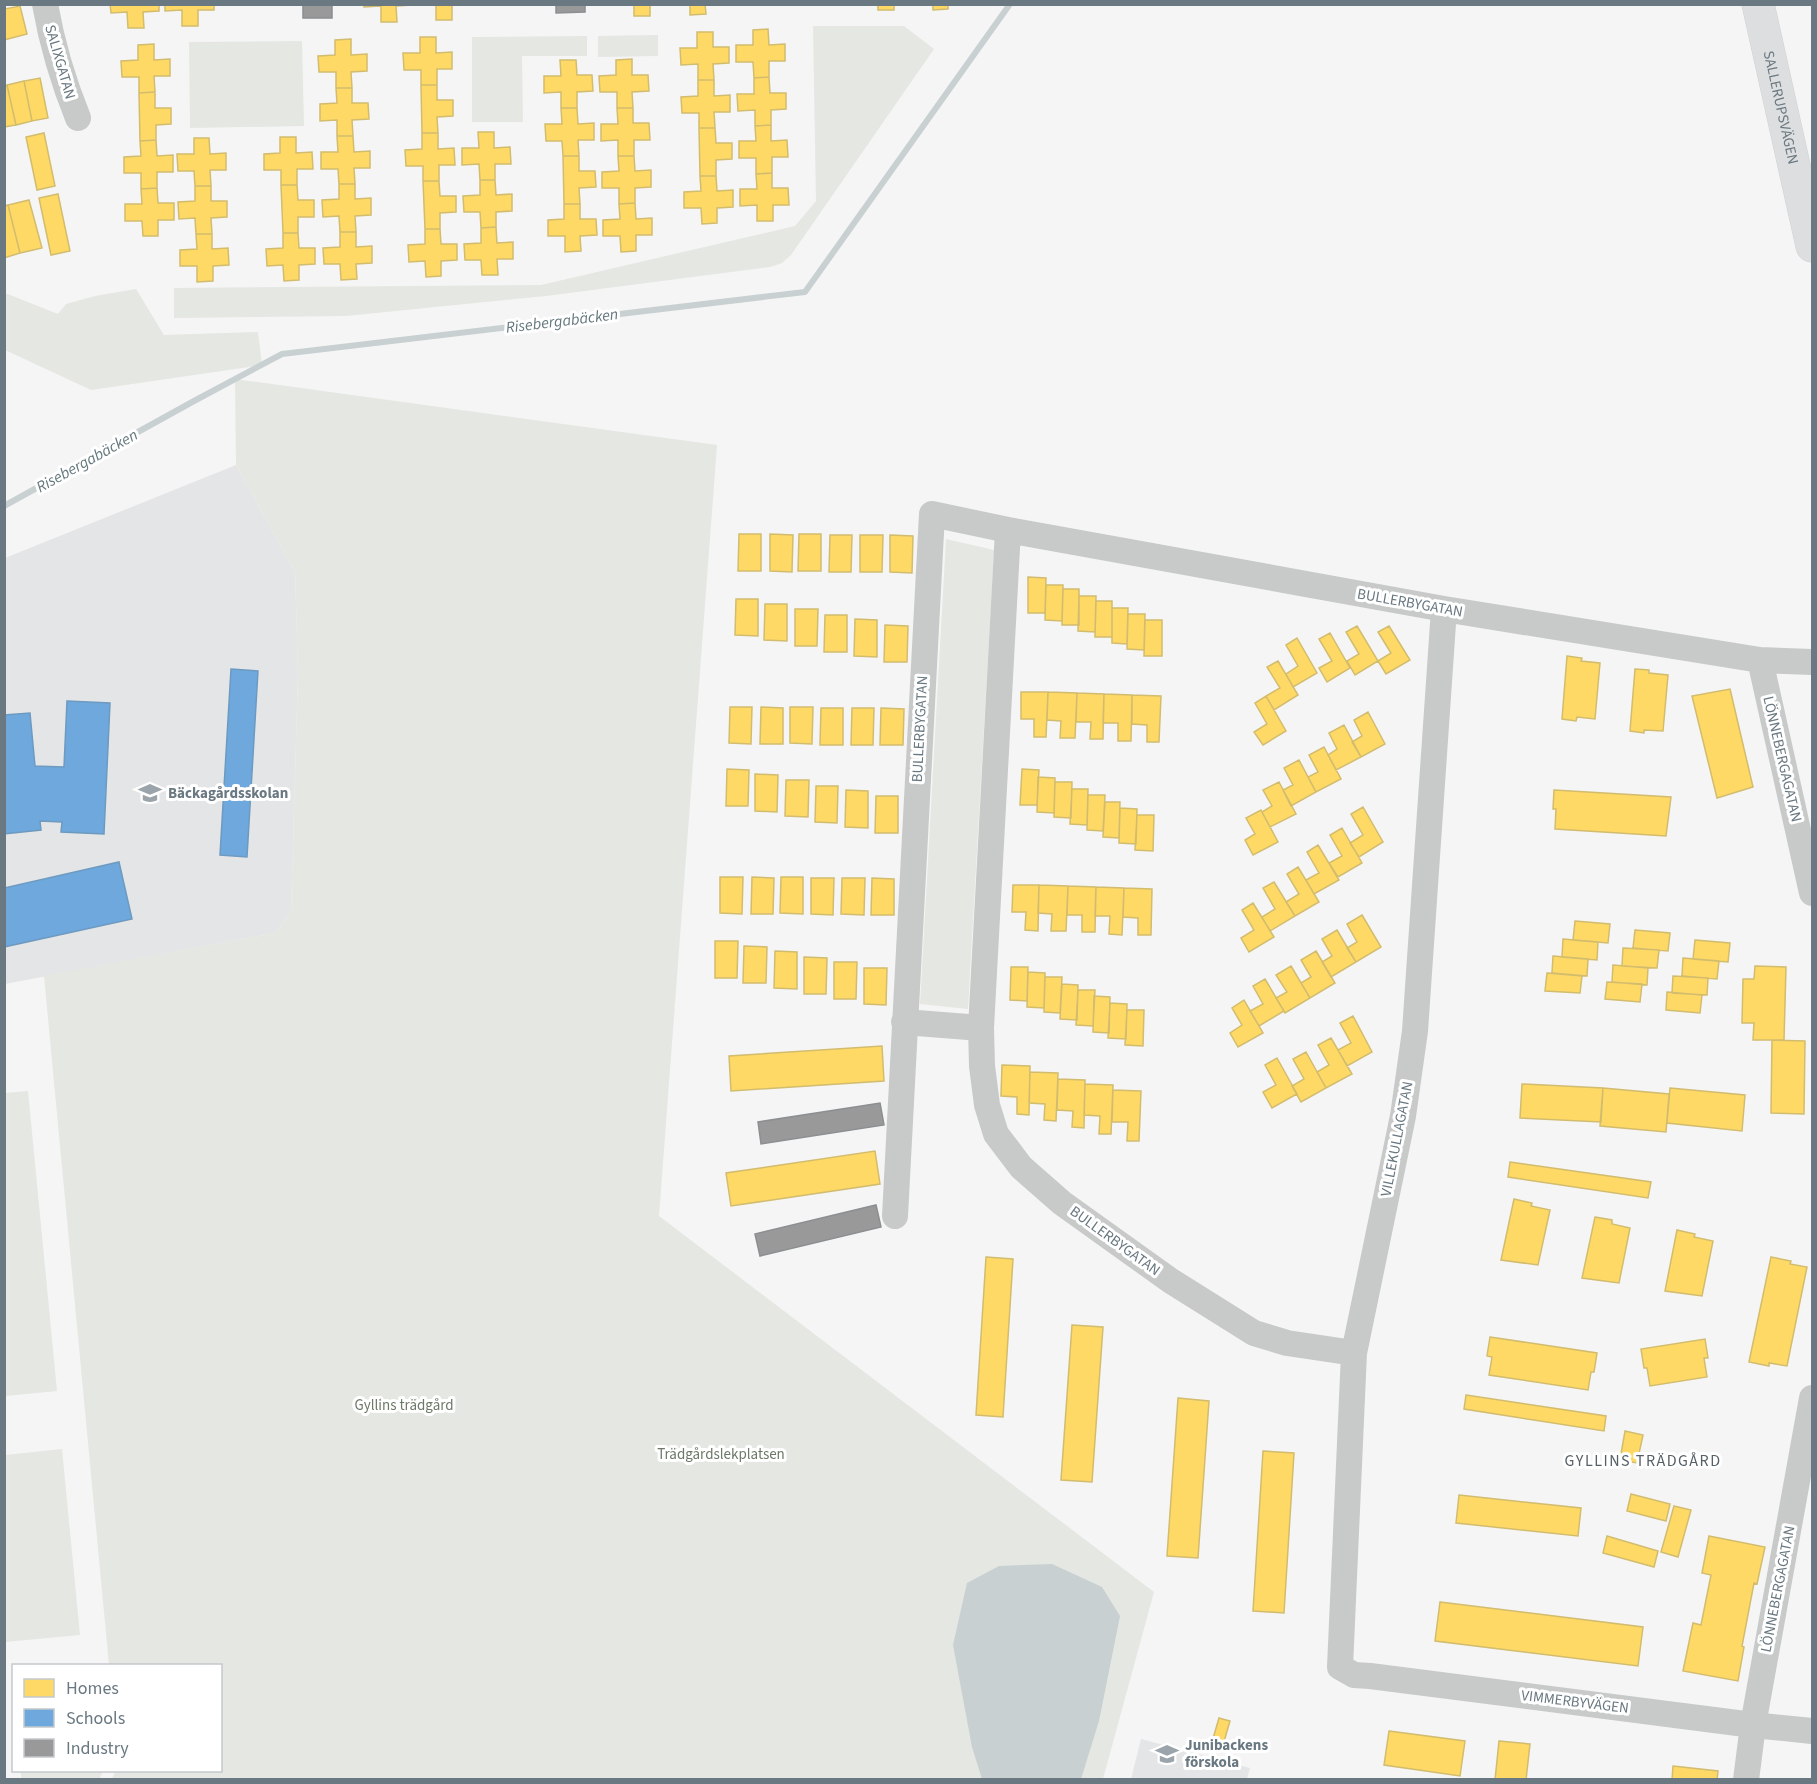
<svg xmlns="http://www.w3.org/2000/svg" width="1817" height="1784" font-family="'Source Sans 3',sans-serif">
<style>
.built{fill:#e4e5e6}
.green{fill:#e4e7e2}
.water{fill:#c8d0d2}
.homes{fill:#ffd966;stroke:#d2bc6e;stroke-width:1.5}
.schools{fill:#6fa8dc;stroke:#6d9ac1;stroke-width:1.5}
.industry{fill:#999;stroke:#8b8f92;stroke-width:1.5}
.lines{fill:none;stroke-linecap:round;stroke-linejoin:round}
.stream{stroke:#c8d0d2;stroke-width:6}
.major-casing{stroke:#d1d2d3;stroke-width:33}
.minor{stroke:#c8caca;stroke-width:26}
.major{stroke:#dddedf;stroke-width:32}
.labels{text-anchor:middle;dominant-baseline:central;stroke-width:6;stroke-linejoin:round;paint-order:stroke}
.street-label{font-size:15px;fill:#697881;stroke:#fff}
.poi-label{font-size:15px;font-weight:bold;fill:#697881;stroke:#fff;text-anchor:start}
.park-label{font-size:15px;fill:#6c7967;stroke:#fff}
.water-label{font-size:16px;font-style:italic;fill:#65787d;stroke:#fff}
.neighbourhood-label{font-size:16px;letter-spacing:1.5px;fill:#566067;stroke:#fff}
</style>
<rect width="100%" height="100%" fill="#f5f5f5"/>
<path class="built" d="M236,465L295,572L298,673L291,912L275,933L5,984V558Z
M1141,1739L1250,1768L1247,1779H1131Z"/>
<path class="green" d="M813,26H904L934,49L791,255L782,263L770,267L546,296L346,316L174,318V288L541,285L795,226L816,201Z
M658,35V56L598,57V36Z
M587,36V56H522L523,122H472V37Z
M302,41L304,126L190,128L189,42Z
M136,289L164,335L258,332L262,365L91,390L5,350V293L58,314L66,304L95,296Z
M235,379L717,445L659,1216L1154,1592L1103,1779H112L115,1771L220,1770V1666L109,1665L44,976L275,933L291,912L298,673L295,572L236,465Z
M946,539L994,550L968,1009L920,1004Z
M28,1091L57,1391L5,1396V1093Z
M62,1449L80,1635L5,1642V1455Z
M21,1771H103L99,1780L21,1779Z"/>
<path class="water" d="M1052,1564L1102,1587L1120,1616L1099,1721L1081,1779H982L972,1747L953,1645L967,1583L999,1566Z"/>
<path class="homes" d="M110,4H159V11L143,12L144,28H128L127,12L111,13Z
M165,4H214V10H198V26H182V10L165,11Z
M364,4H412V5L396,6L397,22H381V6L364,7Z
M419,4H452V20H436V5Z
M634,4H650V16H634Z
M690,4H705L706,14L690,15Z
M878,4H894V10H878Z
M933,4H948V9L933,10Z
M20,6L27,34L4,40V9Z
M768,29L769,45L785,44V61H769V77L754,78L753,62H736V45H753V30Z
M697,32H713V47H729V63L713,64L714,80H698V64L681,65L680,48H697Z
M420,37H436V53L452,52V69H437V85H421V70H404L403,53H420Z
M351,39V55L367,54V71L351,72L352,88H336V72H319L318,56L335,55V40Z
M154,44V60L170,59V76H154L155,92L139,93V77H122L121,61L138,60V45Z
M632,59V75H648L649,91L632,92L633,108H617V92H600L599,76L616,75V60Z
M560,60H576L577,75H592L593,91L577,92V108H561V92L544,93V76H561Z
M769,77L770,93H786V109L771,110V125L755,126V110L738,111L737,94H754V78Z
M40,78L48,118L32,121L24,81Z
M698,80H714V96L730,95V112H714L715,128H699V113H682L681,97L698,96Z
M24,81L32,121L16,125L7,85Z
M7,85L16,125L4,127V86Z
M421,85H437V100H453V116L437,117L438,133H422Z
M336,88H352V103H368L369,119L352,120L353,136H337V120L320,121V104L337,103Z
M155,92V108H171V124L156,125V140L140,141L139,93Z
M561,108H577L578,124L594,123V140H578L579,156H563L562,141H546L545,124H562Z
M617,108H633V123H649L650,140H634V156H618V140L601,141V124H618Z
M771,125V141L787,140L788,157H772V173L756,174V158H739V141H756L755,126Z
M699,128H715L716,143H732V159L716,160V176H700Z
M478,132H494V148L510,147L511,164H495V180H480L479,164L462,165V148H479Z
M44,133L55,186L37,190L26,137Z
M422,133H438V149L454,148L455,165H439V181H423V166H406L405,150L422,149Z
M337,136H353L354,152L370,151V168H354L355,184H339L338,169H321V152H338Z
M280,137H296V153L312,152L313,169H297V185H281V170H264V154L280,153Z
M194,138H209L210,154L226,153V170H210L211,186H195L194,171H178L177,154H194Z
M156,140L157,156L173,155V172H157V188L141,189V173H124V157L141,156L140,141Z
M563,156H579V171H595L596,187L579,188L580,204H564Z
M618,156H634L635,171L651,170V187L635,188V203L619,204V188H602V172L619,171Z
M772,173V188H788L789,205H773V221H757V205L740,206V189H757L756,174Z
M700,176H716L717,191L733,190V207L717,208V223L702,224L701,208H684V192L701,191Z
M480,180H495L496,195L512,194V211L496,212V227L481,228L480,212H464L463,196L480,195Z
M423,181H439L440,196H456V212L440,213V229H425Z
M339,184H355V199L371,198V215L355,216L356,232H340L339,216L323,217L322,200L339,199Z
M281,185H297L298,200H314V217H298V233H283Z
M195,186H211V201H227V217L211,218L212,234H196L195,218L179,219L178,202L195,201Z
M157,188L158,203H174V220H158V236H143L142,221H125V204H142L141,189Z
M58,194L70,251L51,255L39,198Z
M29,200L42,248L20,253L8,205Z
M635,203L636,219L652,218V235H636V251L621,252L620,236H603V220L620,219L619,204Z
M564,204H580V219H596L597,235L580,236L581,251L565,252V236H548V220L564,219Z
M8,205L20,253L4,258V206Z
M496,227L497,243L513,242V259H497L498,275H482L481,260H465L464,244L481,243V228Z
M425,229H440L441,244H457V260L441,261V276L426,277L425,261L409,262L408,245L425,244Z
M340,232H356V247L372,246V263L356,264L357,279L341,280L340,264H324L323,248L340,247Z
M283,233H298L299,248H315V264L299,265V280L284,281L283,265L267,266L266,249L283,248Z
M196,234H212V249L228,248L229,265L213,266V281L197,282V266H180V250L197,249Z
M739,534H761V571H738Z
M770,534L793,535L792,572L770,571Z
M799,534H821V571H798Z
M830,535H852L851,572H829Z
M860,535H883L882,572H860Z
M890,535L913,536L912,573L890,572Z
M1028,577L1046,578L1045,613H1028Z
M1046,585H1063L1062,621L1045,620Z
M1063,589H1079V625H1062Z
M1079,596H1096L1095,632L1078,631Z
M736,599H758V636L735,635Z
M1096,601H1112V637H1095Z
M765,604H787V641L764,640Z
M1112,608H1128L1127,644L1112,643Z
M795,609H818L817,646H795Z
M1128,614H1145L1144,650L1127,649Z
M825,615H847V652H824Z
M855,619L877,620V657L854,656Z
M1145,620H1162V656H1144Z
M885,625L908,626L907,662H884Z
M1357,626L1378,661L1355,675L1347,661L1359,654L1346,632Z
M1389,626L1410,660L1386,674L1378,661L1391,653L1378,632Z
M1330,633L1350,668L1327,682L1319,668L1332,661L1319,639Z
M1297,638L1317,673L1293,687L1286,674L1298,666L1286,645Z
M1567,656L1582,658L1581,661L1600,663L1595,719L1577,717L1576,721L1562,719Z
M1278,661L1298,695L1274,710L1266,696L1280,688L1267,667Z
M1635,669L1649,670V673L1668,675L1663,731L1644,730V733L1630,731Z
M1730,689L1753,787L1717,798L1692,696Z
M1021,692H1048L1046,737H1034V719H1021Z
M1048,692L1077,693L1075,738H1060L1061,721L1047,720Z
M1077,693L1104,694L1103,739H1090L1091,722H1076Z
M1104,694L1132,695L1131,741H1118V723H1103Z
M1132,695L1161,696L1159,742H1147V725L1132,724Z
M1266,696L1286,731L1263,745L1254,732L1267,724L1255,703Z
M730,707H752L751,744L729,743Z
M761,707L783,708V744H760Z
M790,707H813L812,744L790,743Z
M821,708H843V745H820Z
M852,708H874L873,745H851Z
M881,708L904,709L903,745H880Z
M1368,712L1385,744L1361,757L1352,742L1362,736L1354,720Z
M1344,725L1361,757L1336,770L1328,755L1337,749L1329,733Z
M1324,747L1341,779L1316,792L1308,777L1318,772L1309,755Z
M1299,760L1316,792L1291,806L1283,790L1293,785L1284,768Z
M727,769L749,770L748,806H726Z
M1022,769L1039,770L1037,805H1020Z
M755,774L778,775L777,812L755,811Z
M1038,777L1055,778L1054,813L1037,812Z
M786,780H809L808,817L785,816Z
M1055,782H1072L1071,818L1054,817Z
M1279,782L1296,814L1270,827L1262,812L1272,806L1263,790Z
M816,786H838L837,823L815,822Z
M1072,789H1088L1087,825L1070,824Z
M846,790L868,791V828L845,827Z
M1554,790L1671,797L1666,836L1555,829L1556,809H1553Z
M1088,795H1105L1103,831L1087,830Z
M876,796H898V833H875Z
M1105,802H1120L1119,838L1103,837Z
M1363,807L1383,842L1359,857L1350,843L1363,835L1351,814Z
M1120,808L1137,809L1136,844L1119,843Z
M1261,810L1278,842L1253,855L1245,840L1255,834L1246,818Z
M1137,815H1154L1153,851L1135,850Z
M1342,828L1362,863L1338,877L1329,863L1342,856L1330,835Z
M1318,845L1339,880L1314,894L1306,880L1319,873L1307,852Z
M1298,867L1319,902L1295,916L1286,902L1299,894L1287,874Z
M720,877H743L742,914L720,913Z
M752,877L774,878L773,914H751Z
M781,877H803V914L780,913Z
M811,878H834L833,915L811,914Z
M842,878H865L864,915L841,914Z
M872,878L894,879V915H871Z
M1274,882L1295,916L1270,931L1262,917L1275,909L1263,888Z
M1013,885H1039L1038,931L1025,930L1026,912H1012Z
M1039,885L1068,886L1066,931H1051L1052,914L1038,913Z
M1068,886L1096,887L1095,932H1082V915H1067Z
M1096,887L1124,888L1122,935L1109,934L1110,916H1095Z
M1124,888L1152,889L1151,935H1138V918L1123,917Z
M1253,903L1274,937L1249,952L1241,938L1254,930L1242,910Z
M1362,915L1381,947L1356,962L1347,948L1357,942L1347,924Z
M1575,921L1610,924L1608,943L1573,940Z
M1337,930L1356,962L1331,977L1322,962L1332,956L1322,939Z
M1635,930L1670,933L1668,951L1633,948Z
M1563,939L1598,942L1597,960L1562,957Z
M1695,940L1730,943L1728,962L1693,959Z
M715,941H738L737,978H715Z
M744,946L767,947L766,983H743Z
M1623,948L1659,950L1657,968L1622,966Z
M775,951L797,952V989L774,988Z
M1316,951L1335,983L1310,998L1301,983L1311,977L1301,960Z
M1553,956L1588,959L1587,976L1552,973Z
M804,957L827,958L826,994H804Z
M1683,958L1719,961L1717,979L1682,976Z
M834,962H857L856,999H834Z
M1613,965L1648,968L1647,985L1612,982Z
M1291,966L1310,998L1285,1013L1276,998L1287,992L1276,975Z
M1755,966L1786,967L1784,1040H1753L1754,1023H1742L1743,979H1754Z
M1011,967H1028L1027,1001L1010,1000Z
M864,968H887L886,1005L864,1004Z
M1028,972L1045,973L1044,1008L1027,1007Z
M1547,973L1582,976L1580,993L1545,991Z
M1673,976L1708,978L1707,995L1672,993Z
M1045,977H1062L1060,1013L1044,1012Z
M1265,979L1284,1011L1259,1026L1250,1011L1263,1004L1253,986Z
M1607,982L1642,984L1640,1002L1605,999Z
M1062,984L1078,985L1077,1020L1060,1019Z
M1078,990H1095L1093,1026L1076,1025Z
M1667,992L1702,995L1700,1013L1666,1010Z
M1094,996L1110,997L1109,1033L1093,1032Z
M1244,1000L1263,1033L1238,1047L1230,1033L1242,1025L1232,1008Z
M1110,1003L1127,1004L1126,1039L1108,1038Z
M1127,1010H1144L1143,1046L1125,1045Z
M1353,1016L1372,1052L1347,1066L1338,1050L1351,1043L1340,1023Z
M1331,1038L1352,1074L1326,1088L1317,1072L1329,1065L1318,1045Z
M1772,1040L1805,1041L1804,1114L1771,1113Z
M882,1046L884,1081L731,1091L729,1056Z
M1306,1052L1326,1088L1301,1102L1292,1086L1304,1079L1293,1059Z
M1277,1058L1297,1094L1272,1108L1263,1092L1276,1085L1265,1065Z
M1002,1065L1030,1066L1029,1115L1017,1114V1097L1001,1096Z
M1030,1072L1058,1073L1056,1121L1044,1120L1045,1104L1029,1103Z
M1058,1079L1085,1080L1084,1128L1072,1127L1073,1111L1057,1110Z
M1085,1084L1113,1085L1111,1134H1099L1100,1116L1084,1115Z
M1522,1084L1603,1088L1601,1122L1520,1118Z
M1603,1088L1669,1094L1666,1132L1600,1126Z
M1670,1088L1745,1095L1742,1131L1667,1123Z
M1113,1090L1141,1091L1139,1141H1127L1128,1122H1112Z
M875,1151L880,1184L731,1206L726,1173Z
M1510,1162L1651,1182L1648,1198L1508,1177Z
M1514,1199L1532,1203L1531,1206L1550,1210L1538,1265L1501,1260Z
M1595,1217L1612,1220V1224L1630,1228L1619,1283L1582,1278Z
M1677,1230L1695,1234L1694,1237L1713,1241L1702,1296L1665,1291Z
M986,1257L1013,1259L1003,1417L976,1415Z
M1771,1257L1791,1261L1790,1264L1807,1267L1787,1366L1769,1363V1366L1749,1362Z
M1072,1325L1103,1327L1092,1482L1061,1480Z
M1490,1337L1597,1353L1594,1372H1591L1588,1390L1489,1375L1492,1357L1487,1356Z
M1705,1339L1708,1358H1704L1707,1377L1650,1386L1647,1368H1644L1641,1349Z
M1466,1395L1606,1416L1604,1431L1464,1409Z
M1178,1398L1209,1401L1198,1558L1167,1556Z
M1625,1431L1643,1435L1637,1463L1620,1460Z
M1263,1451L1294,1453L1284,1613L1253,1611Z
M1631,1494L1670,1504L1666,1521L1627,1511Z
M1459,1495L1581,1508L1578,1536L1456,1523Z
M1674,1506L1691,1510L1678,1557L1661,1552Z
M1607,1536L1658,1551L1654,1567L1603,1553Z
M1709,1536L1765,1547L1757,1584L1754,1583L1742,1646L1744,1647L1738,1681L1683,1671L1693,1623L1701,1625L1711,1575L1702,1573Z
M1440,1602L1643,1627L1638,1666L1435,1641Z
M1219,1718L1230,1721L1223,1745L1212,1742Z
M1389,1731L1465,1741L1460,1776L1384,1765Z
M1499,1741L1530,1744L1526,1780H1495Z
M1673,1766L1718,1771L1717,1780H1672Z"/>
<path class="schools" d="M231,669L258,671L247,857L220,855Z
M67,701L110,703L104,834L61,832L62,822L40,821L41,830L4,834V715L30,713L35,766L64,767Z
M119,862L132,919L4,947V888Z"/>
<path class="industry" d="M303,4H332V18H303Z
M556,4H585V12L556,13Z
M880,1103L884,1125L761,1144L758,1122Z
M876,1205L881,1227L760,1256L755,1234Z"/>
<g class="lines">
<path class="stream" d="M4,506L194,401L282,354L805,292L1010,4"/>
<g class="major-casing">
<g id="major">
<path id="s1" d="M1758,4L1812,246"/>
</g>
</g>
<path class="minor" d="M45,4C52,44 63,81 78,118
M1444,609L1415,1031L1403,1116L1354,1353L1340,1667L1354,1675L1370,1676L1753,1725L1812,1731
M1760,660L1812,893
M904,1022L981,1028
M895,1216L932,514L1008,530
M1354,1353L1287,1343L1254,1333L1171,1281L1062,1203L1021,1167L996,1134L987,1105L982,1066L981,1028L1008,530L1444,609L1760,660L1812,662
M1746,1780L1753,1725L1812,1398"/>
<use href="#major" class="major"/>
</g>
<defs>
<g id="school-bare" transform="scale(1.8)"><path d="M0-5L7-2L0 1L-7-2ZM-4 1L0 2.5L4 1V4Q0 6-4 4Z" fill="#9aa4aa" stroke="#fff" stroke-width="2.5" paint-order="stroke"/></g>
</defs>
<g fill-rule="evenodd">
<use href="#school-bare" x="150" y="793"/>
<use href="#school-bare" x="1167" y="1754"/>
</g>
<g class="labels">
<g class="street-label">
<text transform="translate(60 62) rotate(74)">SALIXGATAN</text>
<text stroke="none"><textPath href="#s1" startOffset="106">SALLERUPSVÄGEN</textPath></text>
<text transform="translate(1410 603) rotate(10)">BULLERBYGATAN</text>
<text transform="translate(920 729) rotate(-87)">BULLERBYGATAN</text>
<text transform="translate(1782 759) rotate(77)">LÖNNEBERGAGATAN</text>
<text transform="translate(1397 1139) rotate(-79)">VILLEKULLAGATAN</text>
<text transform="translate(1115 1241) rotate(36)">BULLERBYGATAN</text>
<text transform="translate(1778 1589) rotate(-79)">LÖNNEBERGAGATAN</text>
<text transform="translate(1575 1702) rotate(7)">VIMMERBYVÄGEN</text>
</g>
<g class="poi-label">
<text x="168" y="793">Bäckagårdsskolan</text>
<text x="1185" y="1745">Junibackens<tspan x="1185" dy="17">förskola</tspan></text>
</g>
<g class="park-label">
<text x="404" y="1405">Gyllins trädgård</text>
<text x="721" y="1454">Trädgårdslekplatsen</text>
</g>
<g class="water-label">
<text transform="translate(562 321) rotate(-7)">Risebergabäcken</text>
<text transform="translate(87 461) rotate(-29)">Risebergabäcken</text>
</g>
<g class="neighbourhood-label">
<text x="1643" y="1461">GYLLINS TRÄDGÅRD</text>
</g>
</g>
<rect width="1817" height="1784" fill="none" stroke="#697881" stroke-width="12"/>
<rect x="12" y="1664" width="210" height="108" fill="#ffffff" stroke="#c3c9cd" stroke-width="1.5"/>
<rect x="24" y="1679" width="30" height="18" fill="#ffd966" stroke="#c3c9cd" stroke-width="1.5"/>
<text x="66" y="1694" font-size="18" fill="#697881">Homes</text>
<rect x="24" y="1709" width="30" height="18" fill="#6fa8dc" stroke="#c3c9cd" stroke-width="1.5"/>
<text x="66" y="1724" font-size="18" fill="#697881">Schools</text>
<rect x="24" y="1739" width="30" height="18" fill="#999999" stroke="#c3c9cd" stroke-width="1.5"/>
<text x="66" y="1754" font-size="18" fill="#697881">Industry</text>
</svg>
